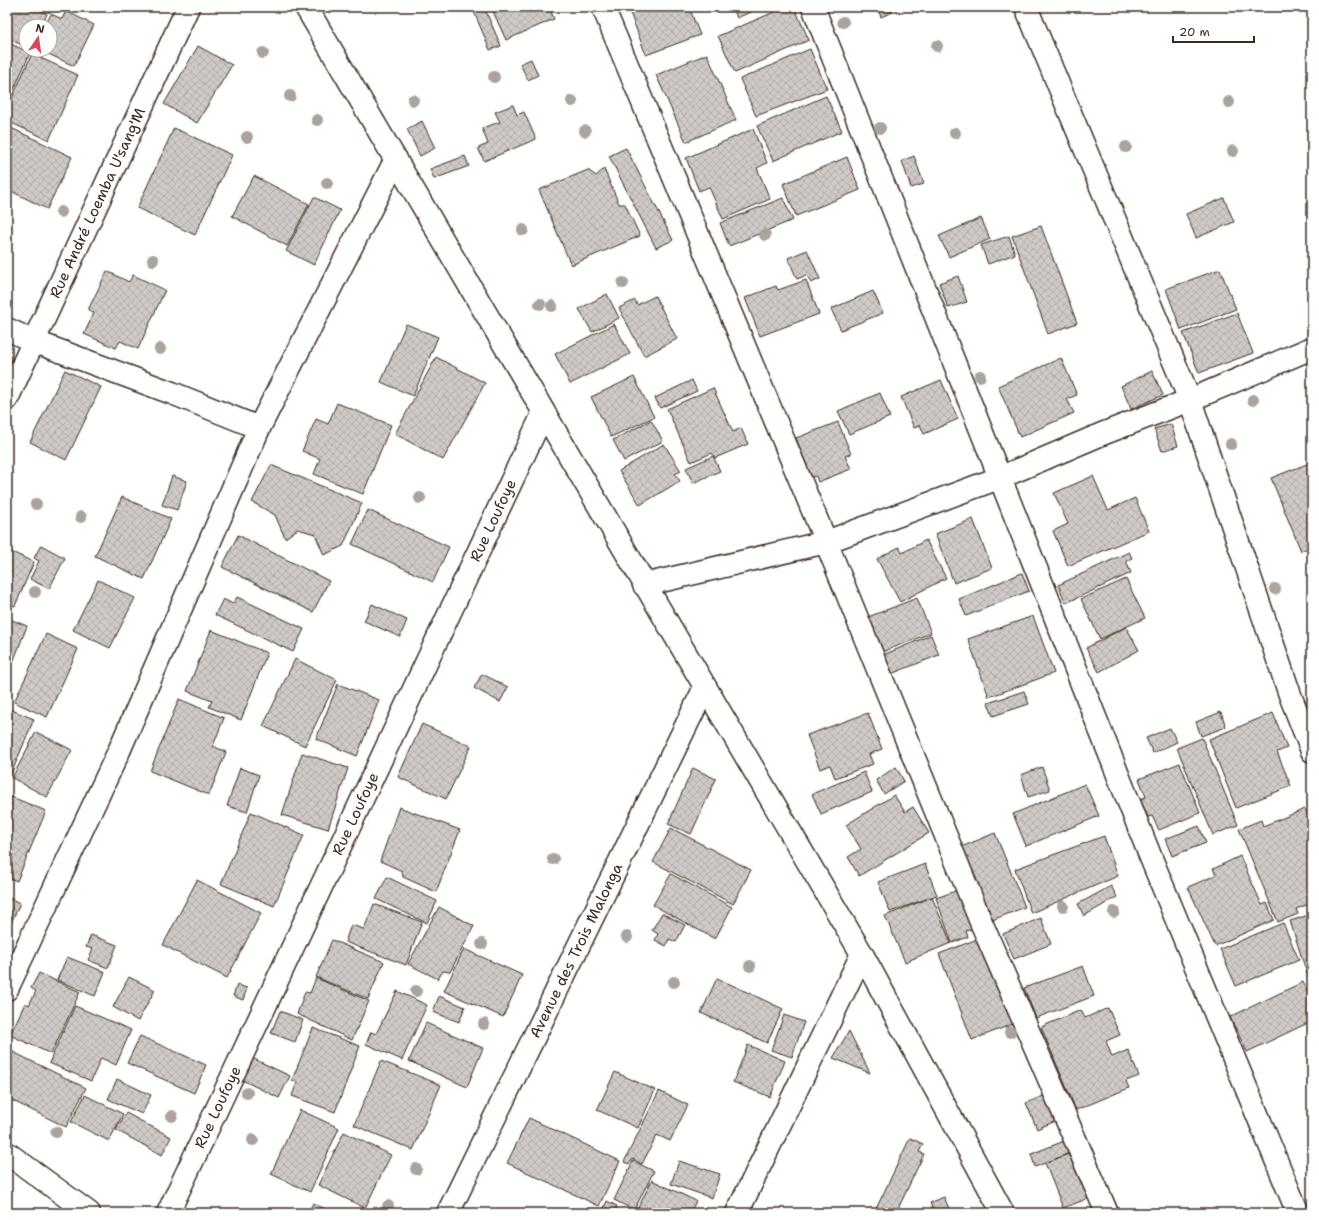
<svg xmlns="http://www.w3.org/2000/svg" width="1319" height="1220" font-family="'Shantell Sans',sans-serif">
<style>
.building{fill:url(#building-cross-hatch);stroke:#3b2a1e}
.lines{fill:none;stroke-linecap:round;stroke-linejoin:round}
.minor-casing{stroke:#3b2a1e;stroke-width:25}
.minor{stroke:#fff;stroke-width:22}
.tree{fill:#aaa39e}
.labels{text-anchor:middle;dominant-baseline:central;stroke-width:3;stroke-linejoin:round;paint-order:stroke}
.street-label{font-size:15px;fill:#3b2a1e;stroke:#fff}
</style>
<defs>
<pattern id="building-cross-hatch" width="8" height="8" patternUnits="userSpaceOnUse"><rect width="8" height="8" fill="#cfcac7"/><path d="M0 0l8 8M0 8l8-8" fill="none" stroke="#b3aeaa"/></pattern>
</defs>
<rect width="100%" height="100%" fill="#fff"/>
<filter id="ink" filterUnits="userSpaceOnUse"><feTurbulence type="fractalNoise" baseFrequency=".025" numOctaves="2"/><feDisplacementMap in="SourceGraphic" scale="8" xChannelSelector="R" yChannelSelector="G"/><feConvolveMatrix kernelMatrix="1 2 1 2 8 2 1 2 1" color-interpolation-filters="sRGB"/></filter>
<g filter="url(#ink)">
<path class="building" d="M7,7H33L47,14L41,26H26V47L7,38Z
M472,7H484L501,46L490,50Z
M491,7H549L554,19L506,40Z
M636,7H689L700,35L646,55L629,10Z
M733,7H762L737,18Z
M786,7H794L809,40L735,73L718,36Z
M877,7H904L881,17Z
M66,11L94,25L74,66L40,50H50V26H45L51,14L62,19Z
M7,42L30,53L7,105Z
M198,46L232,65L197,123L164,104Z
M810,49L827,89L756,116L740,79Z
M32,54L78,75L49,140L7,121V109Z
M707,54L736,120L686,142L656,75Z
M531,59L538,75L528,80L520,64Z
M826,96L842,131L773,161L757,126Z
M513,105L517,115L524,112L536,139L484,161L478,148L488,144L482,128L500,122L495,112Z
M422,121L435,148L420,156L407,129Z
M7,126L72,157L47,209L7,189Z
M174,128L232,155L195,235L137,208Z
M753,129L767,163L757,168L770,199L723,219L709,187L699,191L686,158Z
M626,148L673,240L656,248L609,156Z
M465,156L469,166L434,179L430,169Z
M914,156L924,184L911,188L902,161Z
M847,157L860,190L796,216L783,184Z
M604,169L619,204H625L640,236L571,265L539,190L588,170L596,176Z
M254,176L309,204L287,246L232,216Z
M314,197L340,210L314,265L286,251Z
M783,198L793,220L729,246L720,223Z
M1224,198L1234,222L1196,238L1186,214Z
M981,218L990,239L949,257L939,236Z
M1041,226L1077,323L1048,334L1012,236Z
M1009,236L1015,254L988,264L981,245Z
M807,250L820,279L811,283L807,275L797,279L788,258Z
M1220,269L1236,309L1181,330L1166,289Z
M107,271L129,282L133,275L165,290L138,349L120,341L116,348L84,334L94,313L88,310Z
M958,276L967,302L948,308L939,283Z
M806,280L819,314L760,336L745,298L776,286L778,290Z
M873,291L883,313L841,330L831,309Z
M607,294L619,318L592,332L579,309Z
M655,296L677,339L644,356L619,308L635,300L637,305Z
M1237,313L1253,353L1199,373L1183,333Z
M406,324L438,337L413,396L381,382Z
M614,324L630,354L570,384L555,354Z
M436,357L485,383L443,460L395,434Z
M1061,358L1077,395L1067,399L1074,413L1020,437L998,386Z
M65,370L101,387L66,460L30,442Z
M1152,371L1163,395L1131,409L1121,386Z
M634,377L654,417L611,437L591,397Z
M692,380L697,391L660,408L655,398Z
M941,380L958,419L924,434L920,425L914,428L901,397Z
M713,388L733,432L741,428L748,444L715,458L712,453L691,462L667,409Z
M880,393L890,417L849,434L838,411Z
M337,403L391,425L363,494L314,474L320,459L302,451L316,419L328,424Z
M651,420L663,441L624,461L613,440Z
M838,422L851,454L845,456L851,469L818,482L816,476L811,477L796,438Z
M1171,424L1178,446L1162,451L1154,429Z
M664,444L681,471L675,474L680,481L640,505L619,471Z
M713,456L720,471L693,483L686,468Z
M1312,462V546L1301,551L1271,478Z
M271,465L362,503L343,546L324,555L315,534L298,529L285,538L275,515L252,502Z
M172,476L187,481L177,510L162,505Z
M1093,476L1108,510L1135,498L1149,531L1068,566L1053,531L1068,524L1054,493Z
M122,497L171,519L144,579L95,556Z
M368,510L449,547L433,582L352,544Z
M973,519L992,568L954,583L935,534Z
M238,535L329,581L313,612L222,567Z
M926,540L946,578L900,602L877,559L899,547L902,553Z
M41,545L65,558L49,589L30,579L39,561L34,558Z
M7,550L34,562L15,606L7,603Z
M1129,552L1132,558L1126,561L1131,573L1066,603L1058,585Z
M1022,573L1029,591L966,616L959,599Z
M1126,579L1145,618L1100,639L1081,599Z
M98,580L135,598L110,648L73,630Z
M237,597L304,629L293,652L215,615L223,599L233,604Z
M917,598L931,633L882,652L868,617Z
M372,604L407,620L400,637L364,621Z
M1033,616L1054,673L989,697L968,639Z
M7,618L27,626L7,678Z
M1126,627L1139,650L1099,672L1086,648Z
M211,630L267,653L241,720L209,707L212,701L187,691Z
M46,634L78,649L47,717L14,702Z
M931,635L939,655L891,674L883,655Z
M295,659L337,680L305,746L263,726Z
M482,674L508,687L500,702L474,688Z
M338,684L379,700L357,756L316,739Z
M1024,691L1029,704L993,716L988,703Z
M179,699L224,718L213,746L226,752L209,795L150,771Z
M7,708L34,719L7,784Z
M1221,712L1226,727L1201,736L1196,722Z
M868,713L882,749L869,754L873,764L835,778L830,765L820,769L807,735Z
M1273,713L1287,748L1277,752L1291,786L1236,808L1209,739Z
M422,724L471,746L446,799L398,777Z
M1170,728L1177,742L1153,753L1146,738Z
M36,732L72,750L47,797L12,778Z
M1202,738L1238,825L1213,835L1177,748Z
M302,753L348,768L328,829L282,815Z
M1180,763L1200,813L1159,830L1152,816L1148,817L1140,799L1146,797L1139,779Z
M896,767L904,781L884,794L876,780Z
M1042,767L1050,790L1028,797L1021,775Z
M240,768L259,775L247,812L227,806Z
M693,768L716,779L691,834L668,824Z
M864,772L872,792L821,814L812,794Z
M1085,784L1099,816L1026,846L1013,814Z
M7,795L46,811L17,881L7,877Z
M894,795L905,812L913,807L929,833L859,876L848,857L861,849L846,825Z
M399,807L460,830L436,892L403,877L402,871L380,861Z
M1305,809L1312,825V903L1296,909L1298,914L1278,922L1239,829L1261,820L1263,826Z
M251,812L304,835L274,906L221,884Z
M1199,826L1206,843L1172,856L1165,839Z
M671,828L751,870L733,904L653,862Z
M995,833L1025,907L985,923L954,850Z
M1104,836L1118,876L1031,913L1015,869Z
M1240,856L1262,905L1267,903L1274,920L1215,946L1188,887L1216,875L1213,869Z
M925,864L937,895L890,912L878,882Z
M671,874L732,907L715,939L653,905Z
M387,877L437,901L427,923L376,899Z
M197,880L261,913L227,978L163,945Z
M1111,886L1117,897L1084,916L1078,904Z
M961,889L976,928L966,931L968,937L952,943L936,898Z
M7,897L20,903L7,932Z
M932,897L951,943L905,962L885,916Z
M374,904L422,922L406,965L345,942L351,925L364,929Z
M439,907L474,926L450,972L443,971L438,979L408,964Z
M662,913L685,925L676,942L669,939L666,946L655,940L658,934L652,930Z
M1312,914V983H1310L1290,921Z
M1041,918L1051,944L1014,959L1003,934Z
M1283,923L1299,960L1236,986L1220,949Z
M91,935L117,945L108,968L88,960L93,949L86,947Z
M985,936L1018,1022L972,1040L939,954Z
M332,940L384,962L368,999L316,977Z
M464,949L522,975L503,1017L444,991Z
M67,957L105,972L95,996L57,980Z
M1083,966L1094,996L1036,1018L1024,988Z
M39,973L80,992L51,1054L10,1035L25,1003L29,1005L36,991L31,988Z
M129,977L155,990L138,1021L113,1007Z
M316,978L369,1001L352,1040L297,1014L305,992L310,993Z
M717,978L783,1009L767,1043L701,1013Z
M1303,982L1312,1000V1021L1247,1052L1230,1017Z
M237,985L247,988L243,1000L233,996Z
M397,991L427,1005L402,1060L366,1044L371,1032L376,1034Z
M439,996L465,1007L459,1022L433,1012Z
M75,1006L131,1030L116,1065L101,1058L91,1081L49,1063Z
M1108,1008L1120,1035L1106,1041L1112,1057L1128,1050L1139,1076L1126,1081L1129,1088L1076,1110L1041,1027L1081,1010L1085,1018Z
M280,1011L303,1020L295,1042L271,1033Z
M784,1015L804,1022L792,1057L771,1050Z
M426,1023L483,1048L467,1087L409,1061Z
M313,1028L360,1046L335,1112L292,1096L297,1082L292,1080Z
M849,1031L870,1073L833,1058Z
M140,1036L206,1065L194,1093L127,1063Z
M748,1045L785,1061L770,1097L733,1082Z
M7,1049L86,1088L66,1127L7,1098Z
M250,1057L290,1076L279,1098L240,1079Z
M381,1061L441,1085L413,1150L354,1125Z
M615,1072L655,1090L638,1128L597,1110Z
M117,1079L151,1095L142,1114L108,1099Z
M659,1091L688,1105L670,1141L657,1135L642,1164L633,1159L629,1164L624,1162Z
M1053,1092L1063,1118L1037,1129L1026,1103Z
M85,1095L123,1114L109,1141L71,1122Z
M300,1110L339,1128L310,1192L271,1174Z
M126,1113L171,1137L162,1155L116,1130Z
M529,1118L620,1161L599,1206L507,1163Z
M344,1132L391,1155L365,1208L318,1185Z
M910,1138L923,1144L919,1152L924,1154L896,1213H874Z
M1067,1140L1072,1152L1035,1167L1031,1154Z
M1074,1152L1092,1197L1063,1208L1045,1163Z
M633,1161L654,1171L634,1210L614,1200Z
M679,1161L720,1174L712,1198L671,1184Z
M652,1180L696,1201L690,1213H628L630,1209L636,1212Z
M944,1197L951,1213H935L930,1203Z
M607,1201L617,1206L614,1213H602Z
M313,1203L333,1213H308Z"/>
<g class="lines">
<g class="minor-casing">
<g id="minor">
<path d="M306,7L862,954L1003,1213"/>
<path d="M603,7L826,542L981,922L1107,1213"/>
<path d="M813,7L1151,858L1298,1213"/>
<path d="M1026,7L1190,400L1290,695L1312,751"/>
<path d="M7,329L33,341L172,393L259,428"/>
<path id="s1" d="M7,399L188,7"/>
<path d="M644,585L826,542L999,478L1102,434L1190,400L1312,348"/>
<path d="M7,989L119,751L259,428L396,159"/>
<path d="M7,1153L89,1213"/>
<path id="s2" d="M168,1213L543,414"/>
<path id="s3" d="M448,1213L705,687"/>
<path d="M737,1213L862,954"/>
</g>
</g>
<use href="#minor" class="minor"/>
</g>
<g class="tree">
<circle cx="843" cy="22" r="6"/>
<circle cx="937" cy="46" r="6"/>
<circle cx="263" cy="53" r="6"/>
<circle cx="494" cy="77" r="6"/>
<circle cx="290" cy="96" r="6"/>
<circle cx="413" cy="100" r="6"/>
<circle cx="572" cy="101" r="6"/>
<circle cx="1229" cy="102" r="6"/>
<circle cx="317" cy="120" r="6"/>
<circle cx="880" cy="128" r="6"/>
<circle cx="585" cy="131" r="6"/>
<circle cx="955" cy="133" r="6"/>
<circle cx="247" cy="137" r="6"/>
<circle cx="1126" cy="147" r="6"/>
<circle cx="1233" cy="151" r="6"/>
<circle cx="327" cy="183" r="6"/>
<circle cx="61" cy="212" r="6"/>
<circle cx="523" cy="230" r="6"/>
<circle cx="765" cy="235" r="6"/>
<circle cx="153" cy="260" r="6"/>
<circle cx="623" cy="283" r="6"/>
<circle cx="540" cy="304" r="6"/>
<circle cx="552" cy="306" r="6"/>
<circle cx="160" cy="349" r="6"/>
<circle cx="980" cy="376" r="6"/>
<circle cx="1253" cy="400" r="6"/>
<circle cx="1231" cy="444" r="6"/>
<circle cx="420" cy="498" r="6"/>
<circle cx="36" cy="504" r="6"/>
<circle cx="81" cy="517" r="6"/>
<circle cx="1275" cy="589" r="6"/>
<circle cx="35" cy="592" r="6"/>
<circle cx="553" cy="859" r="6"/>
<circle cx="1063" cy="906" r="6"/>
<circle cx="1114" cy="912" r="6"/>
<circle cx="627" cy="937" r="6"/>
<circle cx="482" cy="944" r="6"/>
<circle cx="750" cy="966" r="6"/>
<circle cx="674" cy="982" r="6"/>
<circle cx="416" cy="991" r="6"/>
<circle cx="484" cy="1024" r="6"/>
<circle cx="1010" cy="1032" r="6"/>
<circle cx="247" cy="1093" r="6"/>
<circle cx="172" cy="1116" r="6"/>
<circle cx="56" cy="1132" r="6"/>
<circle cx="253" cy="1140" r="6"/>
<circle cx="416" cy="1169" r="6"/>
<circle cx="388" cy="1206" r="6"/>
</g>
</g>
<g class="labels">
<g class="street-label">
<text stroke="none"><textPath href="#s1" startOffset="216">Rue André Loemba U'sang'M</textPath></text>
<text stroke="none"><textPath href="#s2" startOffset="765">Rue Loufoye</textPath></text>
<text stroke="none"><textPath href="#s2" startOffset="441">Rue Loufoye</textPath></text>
<text stroke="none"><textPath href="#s3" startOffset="292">Avenue des Trois Malonga</textPath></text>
<text stroke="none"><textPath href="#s2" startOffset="117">Rue Loufoye</textPath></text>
</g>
</g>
<rect width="1319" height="1220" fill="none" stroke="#fff" stroke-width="24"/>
<rect x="12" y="12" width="1295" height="1196" fill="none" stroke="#3b2a1e" stroke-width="1.5" filter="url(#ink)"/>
<g transform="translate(38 38) rotate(13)"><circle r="19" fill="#ffffff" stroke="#b1aaa5"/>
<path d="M0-3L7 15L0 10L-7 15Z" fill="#d1495b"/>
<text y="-6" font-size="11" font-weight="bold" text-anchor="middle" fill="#3b2a1e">N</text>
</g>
<path d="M1173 36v6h81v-6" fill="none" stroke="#3b2a1e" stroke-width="2"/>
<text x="1179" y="36" font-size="12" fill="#3b2a1e" stroke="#ffffff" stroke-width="3" paint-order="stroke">20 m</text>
</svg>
